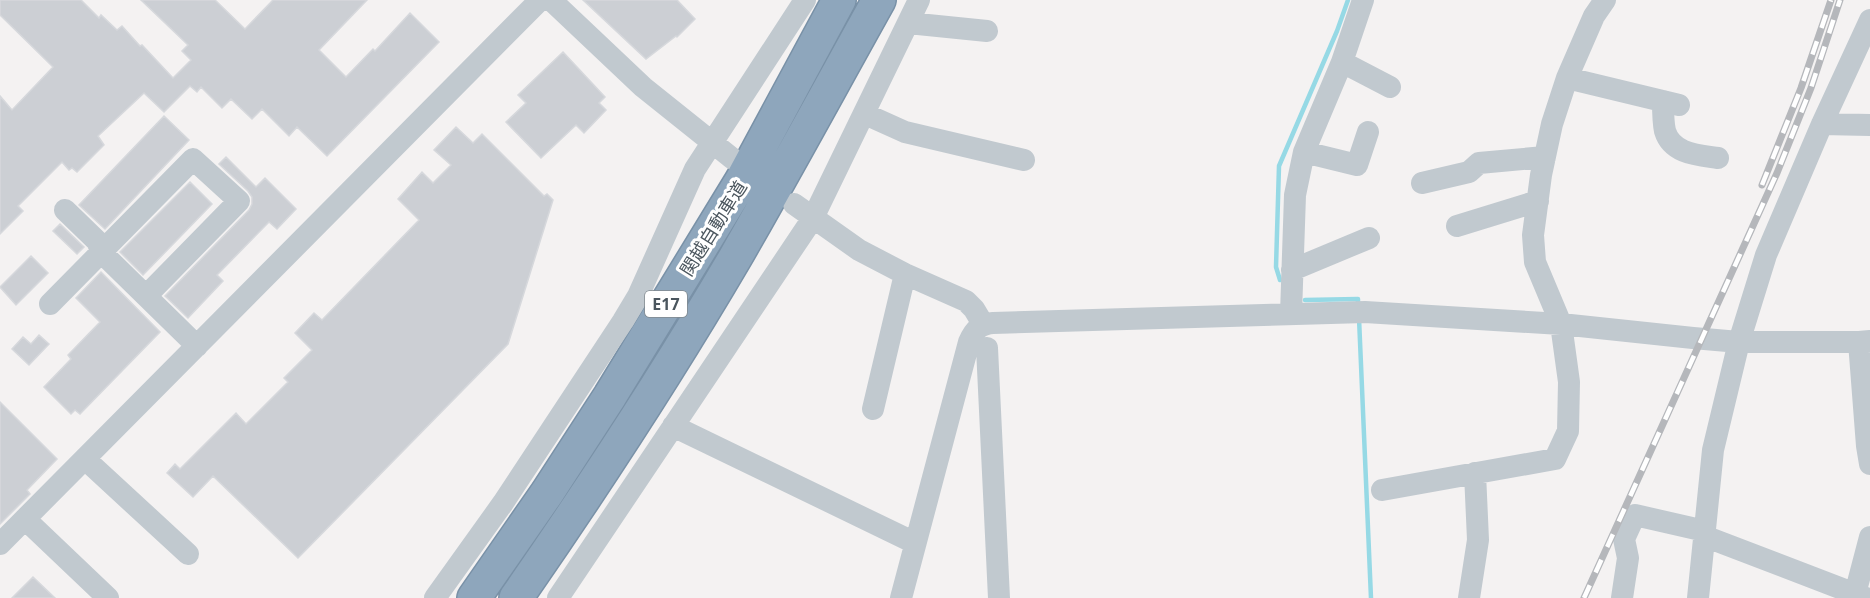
<svg xmlns="http://www.w3.org/2000/svg" width="1870" height="598" font-family="'Open Sans','Noto Sans JP',sans-serif">
<style>
.lines{fill:none;stroke-linecap:round;stroke-linejoin:round}
.stream{stroke:#96d9e5;stroke-width:4.5}
.building{fill:#cccfd4;stroke:#d6d8dc;stroke-width:1.5}
.highway-casing{stroke:#7991a7;stroke-width:36}
.minor{stroke:#c1c9cf;stroke-width:22}
.highway{stroke:#8ea6bc;stroke-width:33}
.rail-casing{stroke:#b5b7bb;stroke-width:7}
.rail{stroke:#fff;stroke-width:4.5;stroke-dasharray:14;stroke-linecap:butt}
.labels{text-anchor:middle;dominant-baseline:central;stroke-width:6;stroke-linejoin:round;paint-order:stroke}
.shield{fill:#fff;stroke:#81898e;stroke-width:1.5}
.shield-label{font-size:16px;font-weight:bold;fill:#4b565e}
.street-label{font-size:18px;fill:#4b565e;stroke:#fff}
</style>
<rect width="100%" height="100%" fill="#f4f2f2"/>
<g class="lines">
<path class="stream" d="M1280,280L1276,267L1279,166L1337,31L1348,0
M1305,300L1358,299V307
M1359,318L1371,598"/>
</g>
<path class="building" d="M0,0H81L99,18L101,15L117,30L122,26L140,46L142,45L173,78L191,60L182,51L188,45L141,0H215L245,29L273,0H367L319,50L346,77L373,49L375,51L410,13L439,42L327,156L297,127L289,136L262,109L252,119L231,99L222,108L201,87L197,92L190,86L164,112L144,93L98,136L104,145L77,172L72,168L69,170L62,162L18,206L23,211L0,234V96L12,110L53,67L0,15Z
M583,0H677L695,19L677,37L676,36L646,59Z
M563,52L605,97L599,103L606,110L584,133L576,125L541,158L506,122L526,103L518,95Z
M164,116L189,140L105,229L79,205Z
M456,127L473,143L482,134L544,196L547,194L553,200L508,344L298,558L213,476L193,497L167,473L175,464L180,469L236,413L246,424L288,382L284,378L312,350L295,333L314,313L322,320L419,220L398,199L422,172L433,183L451,165L434,150Z
M226,157L256,187L265,178L296,209L277,229L269,222L217,275L223,281L188,318L165,296L249,210L252,204V197L248,191L219,164Z
M190,182L212,204L143,275L120,252Z
M60,224L84,247L77,254L53,231Z
M31,256L48,273L16,305L0,287Z
M101,272L160,332L80,414L75,410L71,414L44,387L71,359L68,355L100,322L76,298Z
M39,335L49,344L29,365L12,349L23,337L31,344Z
M0,402L57,459L27,490L30,494L0,524Z
M33,577L55,598H12Z"/>
<g class="lines">
<g class="highway-casing">
<path id="highway" d="M474,598L547,493L610,396L742,180L839,0
M516,598C593,487 667,374 735,258C784,173 831,86 879,0"/>
</g>
<path class="minor" d="M551,0L643,87L733,159
M908,23L987,31
M1342,62L1390,87
M1567,78L1679,105
M1663,101C1663,111 1663,122 1665,131C1672,154 1698,155 1718,158
M865,114L905,132L1024,160
M1822,124L1870,125
M1304,152L1357,165L1368,132
M1422,183L1469,172L1479,163L1545,157
M794,204L859,250L905,274L966,301L974,309L983,324
M65,210L97,241L102,253L197,346
M1457,226L1538,201
M1292,270L1369,238
M50,304L193,159L239,201L146,296
M1291,314L1295,195L1304,152L1342,62L1363,0
M1859,342L1867,446L1870,464
M987,348L999,598
M873,409L905,274
M673,426L915,543
M85,459L188,554
M1382,490L1555,459L1568,431L1569,382L1561,324L1535,262L1533,235L1541,175L1552,124L1567,78L1594,16L1605,0
M25,519L108,598
M1704,536L1866,598
M0,544L540,0
M1855,594L1870,537
M435,598L503,503L623,321L638,296L695,169L805,0
M558,598L813,218L919,0
M901,598L969,342C974,330 980,324 993,323L1365,312L1561,324L1693,338L1739,342H1859L1870,341
M1469,598L1478,540L1475,473
M1622,598L1628,558L1624,539L1635,515L1705,531
M1698,598L1713,450L1739,342L1766,255L1822,124L1870,20"/>
<use href="#highway" class="highway"/>
<g class="rail-casing">
<path id="rail" d="M1762,185L1801,88L1831,0
M1584,598L1777,173L1811,88L1840,0"/>
</g>
<use href="#rail" class="rail"/>
</g>
<g class="labels">
<rect class="shield" x="645" y="291" width="42" height="26" rx="4.5"/>
<g class="shield-label">
<text x="666" y="304">E17</text>
</g>
<g class="street-label">
<text transform="translate(713 228) rotate(-58)">関越自動車道</text>
</g>
</g>
</svg>
